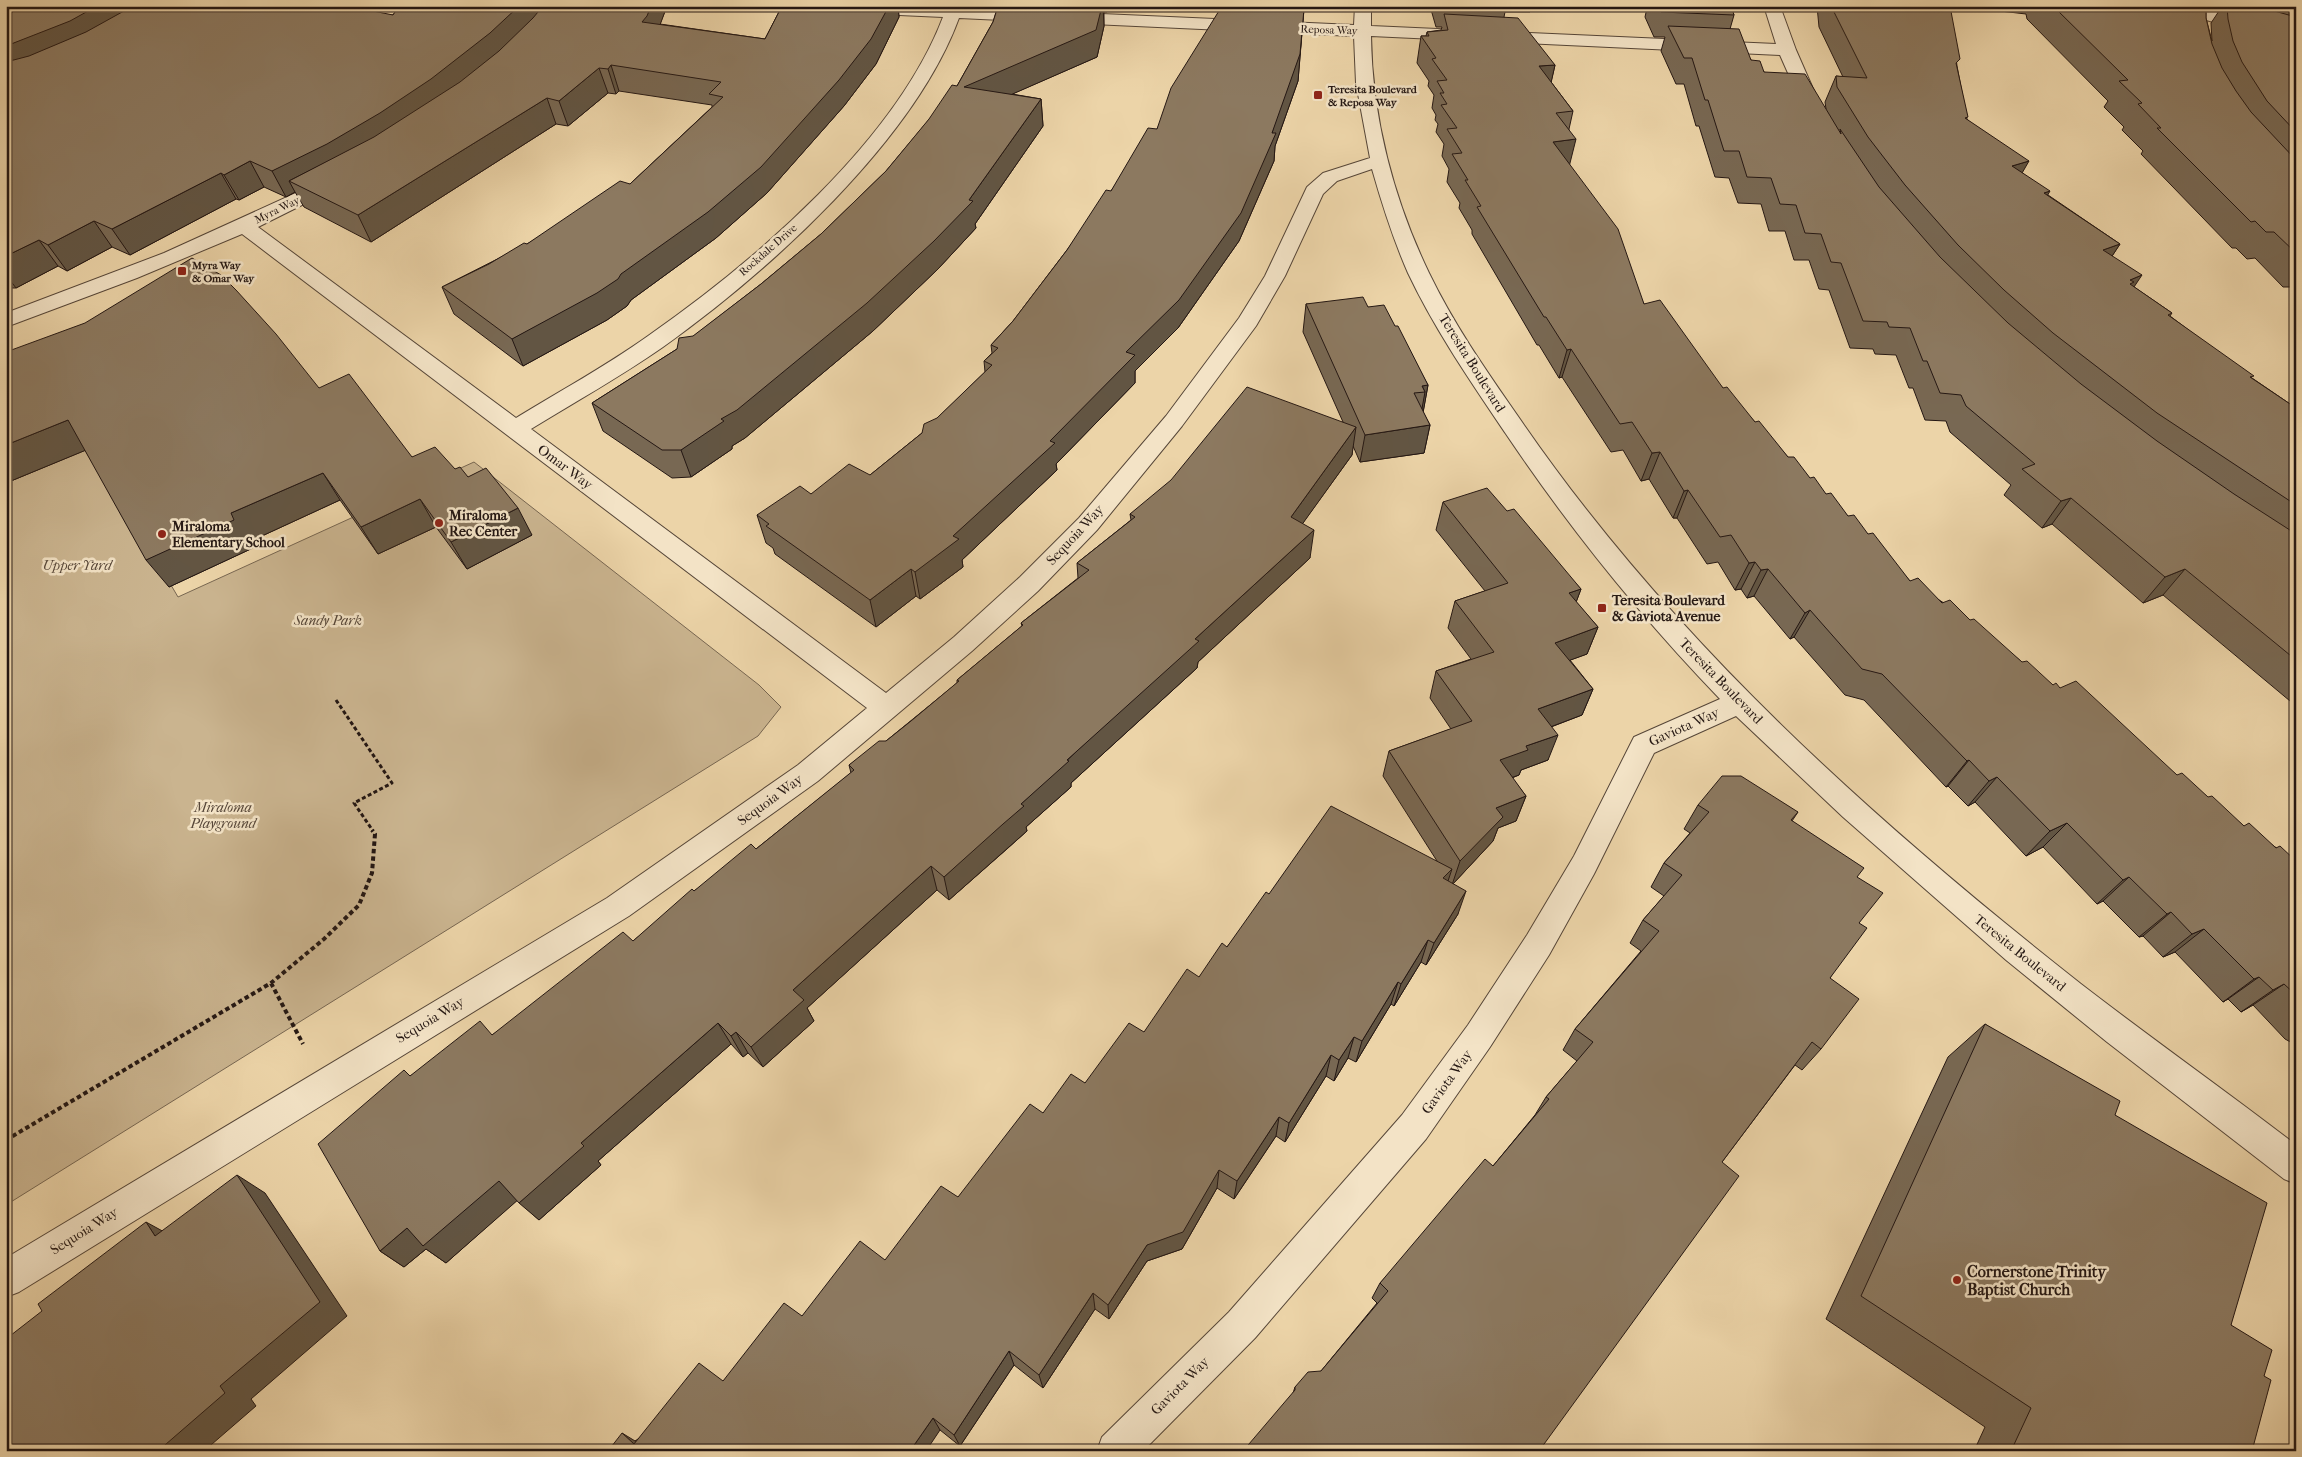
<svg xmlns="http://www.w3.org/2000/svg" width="2302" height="1457" font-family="'IM FELL French Canon',serif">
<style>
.green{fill:#cab48f;stroke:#776651}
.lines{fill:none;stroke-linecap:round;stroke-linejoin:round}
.minor-casing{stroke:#564638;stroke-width:2}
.path-far1{stroke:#241713;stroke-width:3;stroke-dasharray:4 2.5;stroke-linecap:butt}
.path{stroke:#241713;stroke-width:4;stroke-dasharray:4.5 3;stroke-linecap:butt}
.minor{fill:#f3e3c6;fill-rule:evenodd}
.wall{fill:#786853;stroke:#241713}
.shaded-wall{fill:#625543;stroke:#241713}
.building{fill:#8c7960;stroke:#241713}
.poi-dot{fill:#8f2418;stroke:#f3e3c6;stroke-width:2}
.labels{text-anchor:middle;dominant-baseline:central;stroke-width:5;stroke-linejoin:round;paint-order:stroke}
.far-street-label{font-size:11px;fill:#241713;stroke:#f3e3c6}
.far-poi-label{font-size:11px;font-weight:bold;fill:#241713;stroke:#f3e3c6;text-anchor:start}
.street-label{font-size:14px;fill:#241713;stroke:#f3e3c6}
.poi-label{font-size:14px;font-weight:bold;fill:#241713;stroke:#f3e3c6;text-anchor:start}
.park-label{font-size:14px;font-style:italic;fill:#564638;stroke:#f3e3c6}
.near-poi-label{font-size:16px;font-weight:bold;fill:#241713;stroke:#f3e3c6;text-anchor:start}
</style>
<rect width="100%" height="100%" fill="#ecd4a8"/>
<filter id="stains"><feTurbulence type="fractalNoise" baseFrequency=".004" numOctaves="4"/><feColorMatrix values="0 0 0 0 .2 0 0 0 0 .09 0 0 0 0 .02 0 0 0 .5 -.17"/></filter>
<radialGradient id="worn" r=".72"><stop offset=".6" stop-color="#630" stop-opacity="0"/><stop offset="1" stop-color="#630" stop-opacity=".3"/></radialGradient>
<path class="green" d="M91,448L178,597L474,462L759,685L781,707L758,736L6,1205V483Z"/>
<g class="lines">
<g class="minor-casing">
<path id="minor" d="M804,6H963V8L1354,25L1355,6H1371V26L1776,44L1764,6H1780L1796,50L1821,107L1818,111H1806L1803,107L1780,55L1371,36C1372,118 1394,200 1429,273C1455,327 1490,376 1524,425C1675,643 1874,821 2081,984C2152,1039 2225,1090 2296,1145V1184L2284,1179L2107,1042L2006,960L1843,817L1736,716L1654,753L1594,874L1549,955L1490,1047L1426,1139L1255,1338L1143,1451H1097L1102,1437L1229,1312L1402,1115L1468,1025L1527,935L1574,856L1634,737L1720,699C1641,617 1570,529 1506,434C1471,382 1435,330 1408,273C1393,239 1382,204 1372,169L1337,181L1323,194L1285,276L1256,326L1182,426L1097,530L1038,591L972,651L818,781L629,916L19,1292L6,1297V1258L607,898L798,765L867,708L242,234L137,278L6,327V313L164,253L331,177L338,179L341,183L338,187L258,227L516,418C560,391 606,366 648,336C754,262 896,141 943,17L812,11L806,10ZM959,18L1354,36L1356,83L1370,158L1323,173L1307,187L1265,276L1239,318L1166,416L1079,518L1020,577L954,637L886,693L531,429C575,402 620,377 663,347C768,272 914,141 959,18Z
M2168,6H2195L2296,35V45L2170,10Z"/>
</g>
<path class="path-far1" d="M336,700L392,783L354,803L373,831"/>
<path class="path" d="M271,983L303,1044
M6,1140L271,983L324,939L359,905L372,873L375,834L372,830"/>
<use href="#minor" class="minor"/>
</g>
<path class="wall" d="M6,6L393,15L399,6H667L660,24L765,39L782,6H898L899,17L876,64L844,106L767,193L716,238L631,300L627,306L607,320L523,366L454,314L442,287L527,244L630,184L712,107V105L619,91L616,94L608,93L568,126L556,124L371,242L304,207L295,192L286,197L264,187L239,200L236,199L130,255L112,247L67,271L58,266L16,288H6Z
M998,6H1109L1107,12H1104V26L1097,57L1012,94L1041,99L1043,126L975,224L976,228L938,269L873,331L745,438L732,446V449L691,477L672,478L603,431L592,403L677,349L761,284L821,234L886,171L957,86L993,22Z
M1222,6H1304L1298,81L1275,146L1274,161L1239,241L1178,328L1135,371V383L1056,464L1057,470L962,560L963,567L920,599L916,596L876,627L775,554L773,548L766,543L757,515L811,494L870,475L922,433L985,372L984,361L992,353L991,345L1013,321L1067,250L1157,129Z
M1430,6H1531L1530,12H1505L1504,17L1555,65L1551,82L1573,111L1569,129V164L1644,304L1788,457L1848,516L1868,534L1910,581L1970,620L2022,662L2053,685L2060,688L2177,775L2208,797L2244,826L2296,861V1045L2285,1039L2253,1005L2241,1012L2228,999L2223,1002L2175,952L2163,957L2143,936L2139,937L2103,901L2097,904L2043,847L2026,856L1975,802L1968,806L1948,786L1946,787L1864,700L1845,695L1794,637L1790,639L1754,596L1747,598L1741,589L1735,590L1718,562L1707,564L1677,518H1673L1649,479L1641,481L1623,450L1611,452L1562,377L1559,378L1539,345H1537L1472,234V230L1459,208L1460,203L1447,182L1449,169L1442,156L1444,144L1436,132L1438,124L1435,120L1436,115L1432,108L1434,95L1428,86L1429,81L1417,63L1421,36H1426L1427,32L1441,30L1442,27H1436Z
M1646,6H1733L1732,9L1734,15L1730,29L1751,60L1764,72L1826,109L1825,102L1836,76L1843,77L1819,27L1817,6H1950L1957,66L1967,119L2022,173L2048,195L2120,244L2112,256L2134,287L2172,313L2170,316L2252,378L2296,408V706L2163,595L2143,603L2052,524L2042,528L2004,495L2011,485L1950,432L1946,421L1925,420L1913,388H1909L1896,355L1875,354L1873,349L1850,348L1829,290L1819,289L1809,260H1794L1785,231H1769L1761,204L1738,203L1729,178L1715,177L1699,126H1696L1684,84H1676L1661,51L1665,37H1654L1645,17L1647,8Z
M1957,6H2206V18L2212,41L2211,23L2219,11L2211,9L2210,6H2296V287H2283L2255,258L2247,259L2236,248H2232L2141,154L2143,151L2122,130L2124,127L2104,107L2108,101L2027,19L2026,14Z
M1306,304L1368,307L1395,326L1428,385L1423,412L1430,425L1424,453L1360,462L1353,446L1352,455L1302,524L1310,558L1198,662L1197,668L1071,783V787L1026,827L1027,831L1007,849L949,900L937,890L807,1008L814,1021L763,1067L748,1053L743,1057L731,1044L598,1161L601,1165L539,1220L517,1200L446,1263L426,1249L404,1267L380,1251L404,1070L410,1076L492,1035L633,941L694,891L756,849L851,773L849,765L886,741L957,683V680L1022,626L1021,623L1078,578L1077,563L1131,520L1130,514L1343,422L1303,332Z
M6,352L319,388L412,457L455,469L468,477L532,535L467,569L436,527L378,554L340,500L251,541L255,547L169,587L85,450L6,483Z
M1443,502L1507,511L1581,589L1576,602L1598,627L1587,654L1570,660L1593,689L1582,715L1551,727L1548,760L1521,770L1519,775L1512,778L1526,796L1516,821L1498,828L1493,841L1453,884L1458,914L1426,965L1421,962L1394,1006L1391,1004L1356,1062L1348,1058L1334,1081L1326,1076L1285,1142L1276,1136L1234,1199L1217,1188L1182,1249L1147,1261L1109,1319L1095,1309L1043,1388L1014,1365L960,1446L940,1430L635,1441L723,1381L802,1316L885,1260L958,1197L1043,1113L1085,1083L1144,1032L1199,977L1227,947L1269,894L1437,861L1383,776L1389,751L1451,729L1430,698L1436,671L1471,659L1448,628L1455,601L1485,591L1436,530Z
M1698,805L1798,812L1792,821L1857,877L1859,923L1830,978L1821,1049L1802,1070L1795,1065L1722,1162L1293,1393L1295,1387L1321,1371L1377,1303L1372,1298L1380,1283L1493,1166L1535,1115L1546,1097L1577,1061L1563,1050L1575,1029L1641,951L1630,943L1643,920L1664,896L1651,887L1664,863L1690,833L1684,829Z
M1985,1024L2115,1115L2231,1325L2264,1376L2252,1451H1974L1985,1427L1826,1319L1948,1057Z"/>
<path class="shaded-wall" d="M97,6H157L6,78V46Z
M519,6H549L442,104L289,181L295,192L286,197L272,171Z
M651,6H667L654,41L642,22Z
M889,6H898L899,17L876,64L844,106L767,193L716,238L631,300L627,306L607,320L523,366L512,339L621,274Z
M1102,6H1103L1104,26L1097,57L967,114L964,87Z
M1304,9L1298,81L1275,146L1274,161L1239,241L1178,328L1135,371V383L1056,464L1057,470L962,560L963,567L920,599L915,572L953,536L1050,441L1126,352L1272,133Z
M611,65L619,91L616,94L608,69Z
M1555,65L1549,92L1539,66Z
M599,68L608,93L568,126L559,101Z
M547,98L556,124L371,242L358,215Z
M1041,99L1043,126L975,224L976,228L938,269L873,331L745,438L732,446V449L691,477L681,450L721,419L969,200Z
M1576,139L1569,167L1553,142Z
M250,161L264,187L239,200L224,175Z
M2029,161L2014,187L2012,166Z
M221,173L236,199L130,255L112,229Z
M2050,191L2035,217L2044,193Z
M94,221L112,247L67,271L48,245Z
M39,240L58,266L16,288L6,275V256Z
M2120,244L2103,270V250Z
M2142,275L2124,302L2130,280Z
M1571,349L1562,377L1559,378L1567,350Z
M1428,385L1423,413L1421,414L1425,392L1422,386Z
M68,420L91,448L6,483V445Z
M1430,425L1424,453L1360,462L1365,435Z
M1356,427L1352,455L1288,544L1291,517Z
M1660,452L1649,479L1641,481L1652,453Z
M323,473L340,500L251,541L255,547L169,587L146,560L231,513Z
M1688,490L1677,518H1673L1684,491Z
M2071,498L2052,524L2042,528L2061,501Z
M420,499L436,527L378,554L361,527Z
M518,508L532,535L467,569L451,542Z
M1314,530L1310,558L1198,662L1197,668L1071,783V787L1026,827L1027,831L949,900L944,877L1195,639Z
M1755,562L1741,589L1735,590L1749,563Z
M911,569L916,596L876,627L870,600Z
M1768,569L1754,596L1747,598L1761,570Z
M2185,569L2163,595L2143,603L2165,577Z
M1581,589L1571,616L1569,593Z
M1810,610L1794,637L1790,639L1805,613Z
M1598,627L1587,654L1546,669L1555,643Z
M1593,689L1582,715L1529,735L1538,709Z
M1558,735L1548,760L1521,770L1519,775L1491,785L1500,760L1526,746Z
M1969,760L1948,786L1946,787L1967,761Z
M1997,777L1975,802L1968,806L1989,781Z
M1526,796L1516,821L1498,828L1493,841L1452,885L1460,861L1496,808Z
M2067,823L2043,847L2026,856L2050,831Z
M931,866L937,890L807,1008L814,1021L763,1067L751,1047L793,990Z
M1452,869L1444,893L1443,878Z
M2129,877L2103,901L2097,904L2123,880Z
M1466,891L1458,914L1426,965L1434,943Z
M2171,912L2143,936L2139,937L2167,914Z
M2204,929L2175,952L2163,957L2192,934Z
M1428,940L1421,962L1394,1006L1401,984Z
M2259,977L2228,999L2223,1002L2254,979Z
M1398,982L1391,1004L1356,1062L1362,1041Z
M2284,984L2253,1005L2241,1012L2273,990Z
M718,1023L731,1044L598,1161L601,1165L539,1220L519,1203L581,1143Z
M736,1032L748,1053L743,1057L731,1036Z
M1354,1037L1348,1058L1334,1081L1339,1060Z
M1331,1055L1326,1076L1285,1142L1289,1123Z
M1279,1117L1276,1136L1234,1199L1237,1181Z
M1219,1170L1217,1188L1182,1249L1147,1261L1109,1319L1108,1305L1147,1245Z
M237,1175L265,1193L347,1316L251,1399L256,1406L204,1451H158Z
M499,1181L519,1199L446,1263L426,1249L404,1267L380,1251L407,1228Z
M146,1222L177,1239L155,1236Z
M1093,1293L1095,1309L1043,1388L1039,1375Z
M1009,1351L1014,1365L960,1446L954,1435Z
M933,1418L940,1430L926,1451H910Z
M622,1433L640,1444H634Z"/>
<path class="building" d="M6,6H97L70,21L6,46Z
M133,6H348L393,15L399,6H519L490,33L431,79L380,113L327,144L272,171L250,161L224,175L221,173L112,229L94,221L48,245L39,240L6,256V62L29,56L86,32Z
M543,6H651L647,16L642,22L765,39L782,6H889L871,39L839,80L761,167L708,212L621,274L618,279L597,293L512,339L442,287L489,264L524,243L527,244L620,181L630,184L723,97L709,94L721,82L611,65L608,69L599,68L559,101L547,98L358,215L289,181L374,137L460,82L499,51L533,18Z
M998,6H1102L1096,30L964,87L1041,99L969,200L973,201L934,241L867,303L737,410L721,419L724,421L681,450H662L592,403L677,349L679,338L693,336L761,284L821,234L886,171L929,119L952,85L957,86L993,22Z
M1222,6H1245L1304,9L1300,54L1272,133H1276L1241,213L1179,300L1126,352L1135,355L1050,441L1055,443L953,536L959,539L915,572L911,569L870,600L766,526L769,524L757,515L800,486L811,494L849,464L870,475L922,433L924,424L937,418L992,365L984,361L998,348L991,345L1013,321L1067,250L1106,190L1111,191L1148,128L1157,129L1171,88Z
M1659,6H1731L1734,15L1661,12Z
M1831,6H1950L1960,59L1956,63L1968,117L1965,118L2029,161L2012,166L2050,191L2044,193L2120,244L2103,250L2142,275L2130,280L2134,282L2130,284L2172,313L2168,315L2254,376L2250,377L2296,408V505L2157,413L2053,333L2004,290L1958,245L1905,185L1868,137L1837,87L1836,76L1867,78Z
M2053,6H2206V18L2212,44L2222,68L2236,91L2251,112L2296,160V253L2274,232H2266L2255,221L2251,222L2157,128H2161L2138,104L2142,103L2119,81L2128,80Z
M2227,6H2256L2296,17V132L2267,101L2242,62L2233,41L2228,19Z
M1444,14L1518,18L1555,65L1539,66L1573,111L1556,113L1576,139L1553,142L1618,229L1644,304L1660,300L1723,388L1727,387L1755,422L1759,421L1788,457H1794L1810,478L1814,477L1826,494L1831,493L1848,516L1854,515L1868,534L1873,533L1910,581L1918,578L1942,603L1950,600L1970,620L1974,619L2022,662L2027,661L2053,685L2056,683L2060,688L2076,681L2177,775L2182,773L2208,797L2212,796L2244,826L2249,823L2276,848L2280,846L2296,861V995L2284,984L2273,990L2259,977L2254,979L2204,929L2192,934L2171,912L2167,914L2129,877L2123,880L2067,823L2050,831L1997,777L1989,781L1969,760L1967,761L1882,674L1862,669L1810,610L1805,613L1768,569L1761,570L1755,562L1749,563L1731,535L1720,537L1688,490L1684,491L1660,452L1652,453L1632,422L1620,424L1571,349L1567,350L1546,317H1544L1477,207L1481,206L1465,180H1468L1452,154L1462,153L1447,129L1457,128L1441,105L1447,104L1440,93H1444L1437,81L1447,80L1432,59L1436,58L1421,36H1429L1427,32L1448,30Z
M1668,26L1739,29L1751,60L1760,61L1764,72L1805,74L1841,134L1840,129L1879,187L1940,257L2008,323L2081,384L2157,441L2234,494L2296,534V660L2185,569L2165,577L2071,498L2061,501L2022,469L2035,464L1966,406L1961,395L1940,393L1927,361H1923L1910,328L1889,327L1887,322L1863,321L1841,263L1831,262L1821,234L1805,233L1796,205L1780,204L1771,178L1747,177L1739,151H1724L1708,100H1705L1692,58H1684Z
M192,258L221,275L236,290L276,334L319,388L349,374L412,457L435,447L455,469L460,467L468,477L486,468L518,508L451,542L420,499L361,527L323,473L231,513L234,520L146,560L68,420L6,445V352L85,323Z
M1363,297L1368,307L1384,305L1395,326H1398L1428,385L1422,386L1425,392L1414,393L1430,425L1365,435L1306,304Z
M1247,387L1356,427L1291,517L1314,530L1195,639L1199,641L1067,760L1069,761L1021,804L1024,806L1003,824L944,877L931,866L793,990L804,1000L751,1047L736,1032L731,1036L718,1023L581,1143L584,1146L519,1203L499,1181L423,1246L407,1228L380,1251L318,1144L404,1070L410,1076L480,1021L492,1035L623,932L633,941L692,889L694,891L751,844L756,849L854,770L849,765L879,741H886L911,721L959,681L957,680L1023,625L1021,623L1089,570L1077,563L1135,517L1130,514L1171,480Z
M1487,488L1507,511L1514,509L1581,589L1569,593L1598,627L1555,643L1593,689L1538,709L1558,735L1526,746L1528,750L1500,760L1526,796L1496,808L1503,817L1460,861L1389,751L1472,721L1436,671L1494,652L1455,601L1508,583L1443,502Z
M1722,776H1741L1798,812L1791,820L1864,868L1857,877L1883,893L1859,923L1867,928L1830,978L1859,999L1821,1049L1812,1042L1722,1162L1739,1176L1539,1451H1243L1295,1390V1387L1308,1372L1321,1371L1388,1291L1380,1283L1485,1159L1493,1166L1549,1099L1546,1097L1593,1042L1575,1029L1659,931L1643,920L1682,875L1664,863L1709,812L1698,805Z
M1331,806L1452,869L1443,878L1466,891L1434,943L1428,940L1401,984L1398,982L1362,1041L1354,1037L1339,1060L1331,1055L1289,1123L1279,1117L1237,1181L1219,1170L1183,1232L1147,1245L1108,1305L1093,1293L1039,1375L1009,1351L954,1435L933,1418L910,1451H608L622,1433L634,1444L699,1363L723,1381L784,1303L802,1316L860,1241L885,1260L941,1186L958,1197L1030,1104L1043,1113L1071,1074L1085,1083L1129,1023L1144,1032L1187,969L1199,977L1222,943L1227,947L1266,892L1269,894Z
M1985,1024L2120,1101L2115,1115L2267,1203L2231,1325L2272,1350L2264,1376L2271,1380L2252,1451H2011L2031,1408L1861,1296Z
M237,1175L320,1302L220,1386L225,1393L158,1451H6V1339L42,1311L38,1304L146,1222L155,1236Z"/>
<g class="poi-dot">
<rect x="1313" y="90" width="10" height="10" rx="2.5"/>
<rect x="177" y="266" width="10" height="10" rx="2.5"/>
<circle cx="439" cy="523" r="5"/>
<circle cx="162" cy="534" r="5"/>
<rect x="1597" y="603" width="10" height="10" rx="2.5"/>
<circle cx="1957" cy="1280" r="5"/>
</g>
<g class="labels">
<g class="far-street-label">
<text transform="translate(1329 30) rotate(2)">Reposa Way</text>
<text transform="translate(277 210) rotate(-26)">Myra Way</text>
<text transform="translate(768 250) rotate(-41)">Rockdale Drive</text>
</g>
<g class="far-poi-label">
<text x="1328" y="89">Teresita Boulevard<tspan x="1328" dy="13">&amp; Reposa Way</tspan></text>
<text x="192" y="265">Myra Way<tspan x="192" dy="13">&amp; Omar Way</tspan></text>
</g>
<g class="street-label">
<text transform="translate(1472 363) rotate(58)">Teresita Boulevard</text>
<text transform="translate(565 467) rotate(37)">Omar Way</text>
<text transform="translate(1075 535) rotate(-47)">Sequoia Way</text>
<text transform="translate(1721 681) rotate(46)">Teresita Boulevard</text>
<text transform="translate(1684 727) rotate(-24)">Gaviota Way</text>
<text transform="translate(770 800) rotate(-36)">Sequoia Way</text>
<text transform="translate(2020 953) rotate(39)">Teresita Boulevard</text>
<text transform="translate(430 1020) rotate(-31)">Sequoia Way</text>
<text transform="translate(1447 1082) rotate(-54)">Gaviota Way</text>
<text transform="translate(84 1231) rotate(-32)">Sequoia Way</text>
<text transform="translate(1180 1386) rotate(-45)">Gaviota Way</text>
</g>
<g class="poi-label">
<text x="449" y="515">Miraloma<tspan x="449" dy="16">Rec Center</tspan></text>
<text x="172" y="526">Miraloma<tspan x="172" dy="16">Elementary School</tspan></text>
<text x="1612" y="600">Teresita Boulevard<tspan x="1612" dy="16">&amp; Gaviota Avenue</tspan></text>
</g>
<g class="park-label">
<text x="77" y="565">Upper Yard</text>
<text x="328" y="620">Sandy Park</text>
<text x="223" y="807">Miraloma<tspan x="223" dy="16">Playground</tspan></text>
</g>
<g class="near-poi-label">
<text x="1967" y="1271">Cornerstone Trinity<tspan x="1967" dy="18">Baptist Church</tspan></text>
</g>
</g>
<rect width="2302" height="1457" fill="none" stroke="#ecd4a8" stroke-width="25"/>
<rect x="8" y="8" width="2287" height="1442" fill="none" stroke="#241713" stroke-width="2.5"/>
<rect x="12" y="12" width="2277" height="1432" fill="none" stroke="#241713"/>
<rect width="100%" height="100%" filter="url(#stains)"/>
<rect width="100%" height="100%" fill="url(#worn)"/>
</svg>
